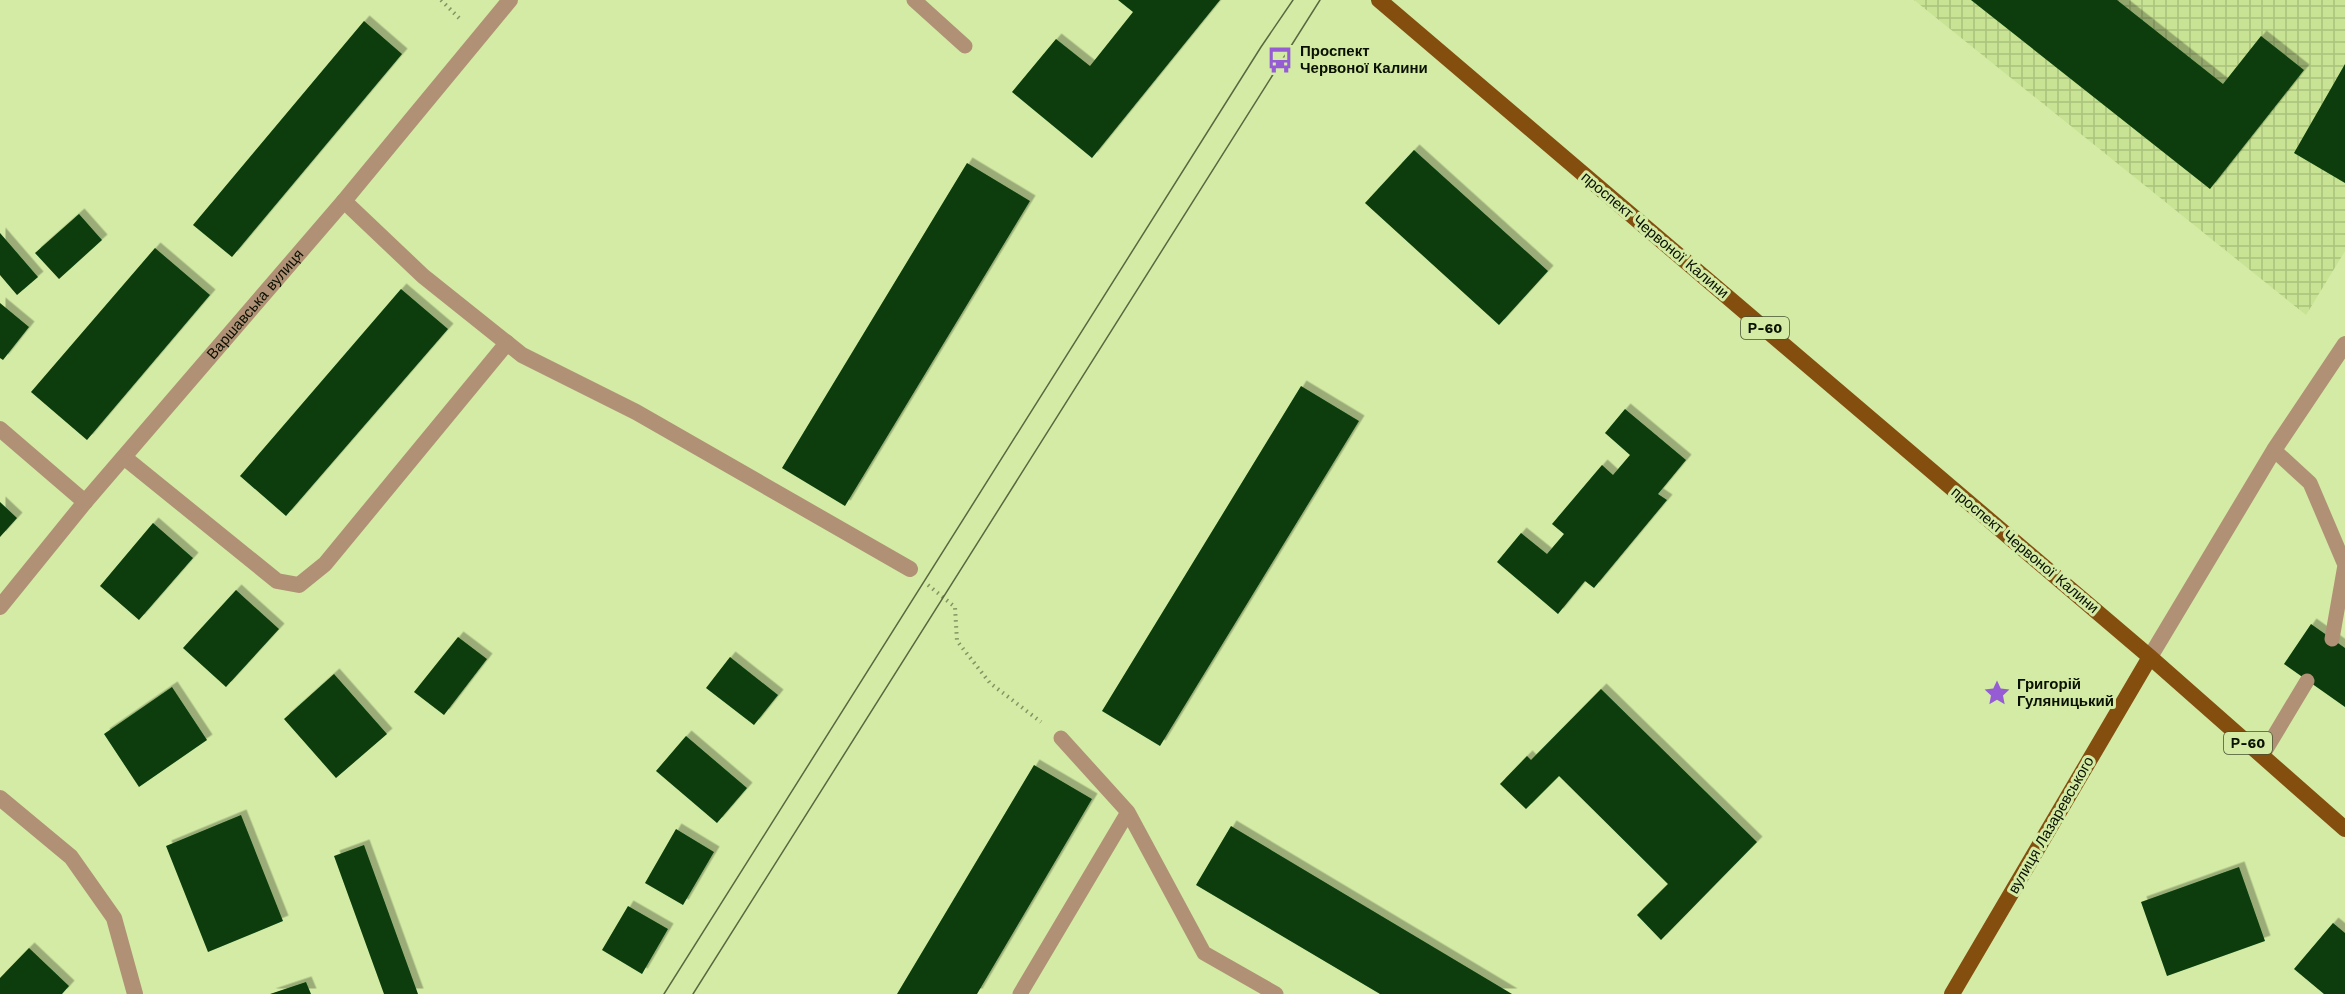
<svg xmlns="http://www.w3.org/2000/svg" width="2345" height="994" font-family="'Work Sans',sans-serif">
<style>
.industrial{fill:url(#industrial-grid)}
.building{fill:#083e0b;filter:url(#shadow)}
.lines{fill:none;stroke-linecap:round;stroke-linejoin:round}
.path{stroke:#839462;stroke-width:4;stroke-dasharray:1.5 4.5;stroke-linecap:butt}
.service{stroke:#b09176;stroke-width:15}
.minor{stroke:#b09176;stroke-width:16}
.primary{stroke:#844e0f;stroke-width:16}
.tram{stroke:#5a6841;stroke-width:1.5}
.labels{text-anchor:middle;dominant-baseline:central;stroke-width:6;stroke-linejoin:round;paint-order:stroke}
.shield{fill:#d3eba4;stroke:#465231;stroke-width:1.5}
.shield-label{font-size:14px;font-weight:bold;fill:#0a1100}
.poi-label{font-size:15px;font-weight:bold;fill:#0a1100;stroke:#d3eba4;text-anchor:start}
.street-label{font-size:15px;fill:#0a1100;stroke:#d3eba4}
</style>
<defs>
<pattern id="industrial-grid" width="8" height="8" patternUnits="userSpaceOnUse" patternTransform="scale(1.5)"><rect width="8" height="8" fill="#c8e393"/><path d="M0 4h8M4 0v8" fill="none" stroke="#aac27d"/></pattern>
<filter id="shadow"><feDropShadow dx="5.5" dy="-5.5" stdDeviation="0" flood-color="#0004"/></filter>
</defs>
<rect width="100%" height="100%" fill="#d3eba4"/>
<path class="industrial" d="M1914,0H2345V251L2306,315Z"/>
<path class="building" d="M1118,0H1220L1092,158L1012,92L1056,39L1090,66L1133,12Z
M1971,0H2117L2223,84L2261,36L2304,70L2210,189Z
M364,21L402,54L232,257L193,225Z
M2345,64V183L2294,153Z
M1414,150L1548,271L1499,325L1365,203Z
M967,163L1030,201L845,506L782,468Z
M79,214L102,240L59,279L35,253Z
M0,233L38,277L17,295L0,275Z
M155,248L210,295L87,440L31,392Z
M401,289L448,329L286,516L240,476Z
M0,303L29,327L3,360L0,358Z
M1301,386L1359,421L1160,746L1102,711Z
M1625,409L1686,460L1658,494L1667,500L1594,588L1585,581L1558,614L1497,562L1521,533L1547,554L1564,534L1552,524L1602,465L1613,475L1630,455L1605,433Z
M0,502L17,518L0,537Z
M153,523L193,558L139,620L100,586Z
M236,590L279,629L226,687L183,648Z
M2311,624L2345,648V707L2284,664Z
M458,637L487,659L444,715L414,692Z
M730,657L778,695L754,725L706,688Z
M334,674L387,734L336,778L284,719Z
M172,687L207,740L139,787L104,734Z
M1601,689L1757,842L1661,940L1637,915L1668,884L1559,776L1526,809L1500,784L1527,756L1531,760Z
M686,736L747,788L717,823L656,771Z
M1034,765L1092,799L977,994H897Z
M241,815L283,921L208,952L166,846Z
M1231,826L1512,994H1380L1196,885Z
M676,829L714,852L683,905L645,883Z
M364,845L418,994H384L334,856Z
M2239,867L2265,941L2167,976L2141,902Z
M628,906L668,929L642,974L602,950Z
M2333,923L2345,933V994H2324L2294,969Z
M29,948L69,986L62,994H0V978Z
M306,982L311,994H270Z"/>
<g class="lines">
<path class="path" d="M441,0L461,20
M928,585L955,607L957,641L990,683L1041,722"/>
<path class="service" d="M914,0L965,46
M2274,450L2310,483L2345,565
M2332,639L2345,565
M2262,756L2307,681
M1128,812L1204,953L1276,994
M1020,994L1128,812L1061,738"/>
<g class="minor">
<path d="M344,201L423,276L522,355L636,412L910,569"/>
<path d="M0,429L85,502"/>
<path d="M125,458L277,581L299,585L325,564L507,343"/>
<path id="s1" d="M0,607L85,502L344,201L510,0"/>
<path d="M2150,657L2274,450L2345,344"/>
<path d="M0,798L71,857L114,918L135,994"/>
</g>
<path class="primary" d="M1379,0L2150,657L2345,829
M1952,994L2150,657"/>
<path class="tram" d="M664,994L1261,47L1293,0
M693,994L1320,0"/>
</g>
<defs>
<g id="bus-bare" transform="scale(2.07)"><path d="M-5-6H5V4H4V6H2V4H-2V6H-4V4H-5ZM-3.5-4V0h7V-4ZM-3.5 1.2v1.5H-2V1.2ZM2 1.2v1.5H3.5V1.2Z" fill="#955cd4" stroke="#d3eba4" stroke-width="2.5" paint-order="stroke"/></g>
<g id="sight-bare" transform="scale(2.07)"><path d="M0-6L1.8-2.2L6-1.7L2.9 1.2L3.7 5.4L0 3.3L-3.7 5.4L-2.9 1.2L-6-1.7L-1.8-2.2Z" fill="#955cd4" stroke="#d3eba4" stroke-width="2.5" paint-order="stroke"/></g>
</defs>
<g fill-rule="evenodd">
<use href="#bus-bare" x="1280" y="60"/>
<use href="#sight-bare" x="1997" y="693"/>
</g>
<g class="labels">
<g class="shield">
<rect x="1741" y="317" width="48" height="22" rx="4.5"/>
<rect x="2224" y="732" width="48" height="22" rx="4.5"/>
</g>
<g class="shield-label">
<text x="1765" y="328">Р-60</text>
<text x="2248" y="743">Р-60</text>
</g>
<g class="poi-label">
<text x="1300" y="51">Проспект<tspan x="1300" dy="17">Червоної Калини</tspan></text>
<text x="2017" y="684">Григорій<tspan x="2017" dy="17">Гуляницький</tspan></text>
</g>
<g class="street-label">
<text transform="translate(1655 235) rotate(40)">проспект Червоної Калини</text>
<text stroke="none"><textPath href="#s1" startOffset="396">Варшавська вулиця</textPath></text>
<text transform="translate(2025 550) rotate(40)">проспект Червоної Калини</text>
<text transform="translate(2051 825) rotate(-60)">вулиця Лазаревського</text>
</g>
</g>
</svg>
